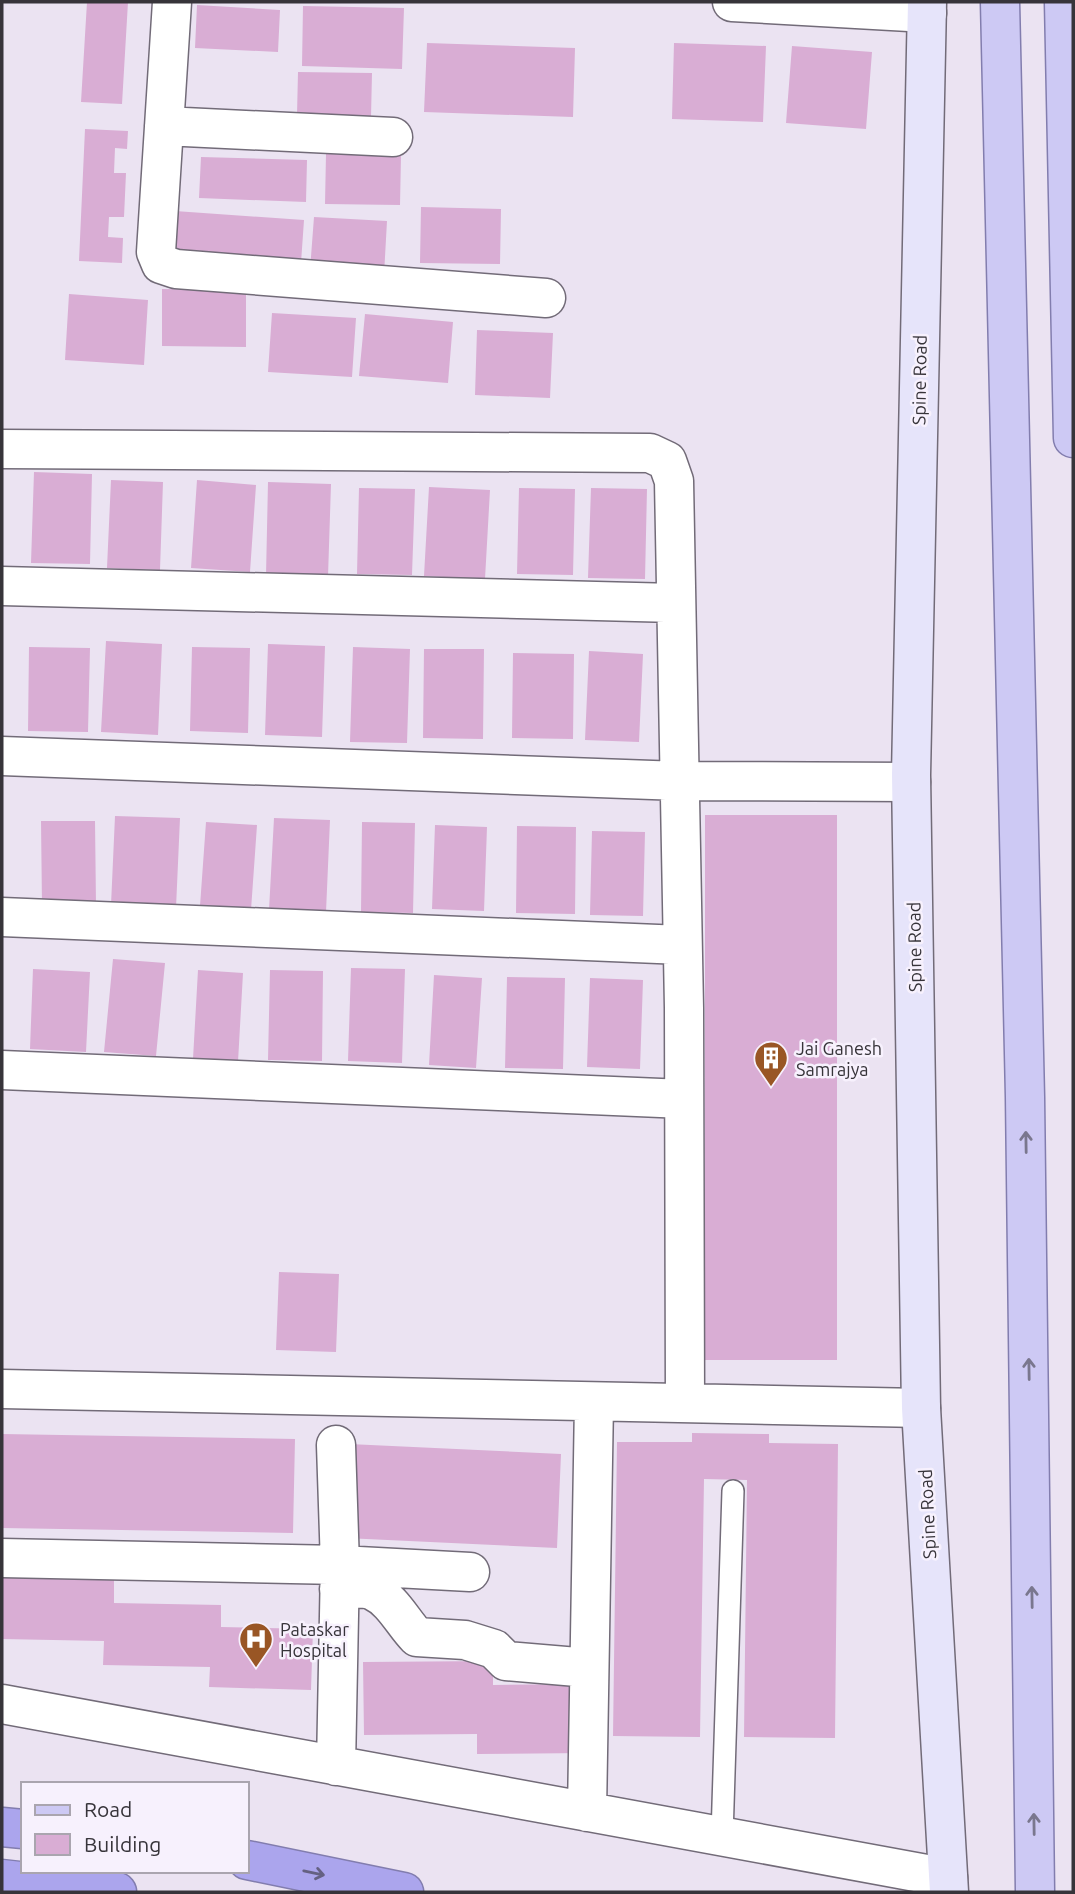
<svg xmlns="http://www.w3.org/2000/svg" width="1075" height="1894" font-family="Ubuntu,sans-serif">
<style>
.building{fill:#d9add4}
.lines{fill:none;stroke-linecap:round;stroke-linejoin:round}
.lane-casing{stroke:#726b78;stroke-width:24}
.street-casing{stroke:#726b78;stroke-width:41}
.secondary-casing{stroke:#726b78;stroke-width:41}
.primary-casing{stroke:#827dae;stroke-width:41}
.highway-casing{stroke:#827dae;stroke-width:41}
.lane{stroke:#fff;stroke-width:21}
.street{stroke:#fff;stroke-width:38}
.secondary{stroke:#e6e4fa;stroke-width:38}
.primary{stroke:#cdc9f4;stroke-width:38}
.highway{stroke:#aba5ed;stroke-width:38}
.oneway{stroke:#7a778e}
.oneway2{stroke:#656182}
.labels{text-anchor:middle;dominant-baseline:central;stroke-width:5;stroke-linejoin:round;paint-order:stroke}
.street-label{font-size:18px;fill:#37343a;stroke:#f7f1fd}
.poi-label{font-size:18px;fill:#37343a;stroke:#f7f1fd;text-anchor:start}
</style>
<rect width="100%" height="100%" fill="#ebe3f2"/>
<path class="building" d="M87,2H128L122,104L81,102Z
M197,5L280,10L278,52L195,48Z
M303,6L404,8L402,69L302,66Z
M427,43L575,48L573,117L424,112Z
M674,43L766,46L763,122L672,119Z
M792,46L872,52L866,129L786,123Z
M298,72L372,73L371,117L297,115Z
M85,129L128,131L127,149L115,148L114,173H126L124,217H109L108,237L123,238L122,263L79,261Z
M326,154L401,155L400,205L325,204Z
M201,157L307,160L306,202L199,198Z
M421,207L501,209L500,264L420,263Z
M175,211L304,220L301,263L172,254Z
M314,217L387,221L384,275L310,270Z
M162,289L246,290V347L162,346Z
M69,294L148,300L144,365L65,360Z
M272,313L356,318L352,377L268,372Z
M365,314L453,322L448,383L359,376Z
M477,330L553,333L550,398L475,395Z
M34,472L92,474L90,564L31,563Z
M111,480L163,482L160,570L107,568Z
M197,480L256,485L250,572L191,568Z
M268,482L331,484L328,577L266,576Z
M429,487L490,490L485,579L424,576Z
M359,488L415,489L412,575L357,574Z
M519,488L575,489L573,575L517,574Z
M591,488L647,489L645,579L588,578Z
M106,641L162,644L158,735L101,732Z
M268,644L325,646L322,737L265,735Z
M29,647L90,648L88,732L28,731Z
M192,647L250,648L248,733L190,731Z
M353,647L410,649L407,743L350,742Z
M424,649H484L483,739L423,738Z
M589,651L643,654L639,742L585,740Z
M513,653L574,654L573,739L512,738Z
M705,815H837V1360H705Z
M115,816L180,818L176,908L111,905Z
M274,818L330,820L326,912L269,910Z
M41,821H95L96,905L42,906Z
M206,822L257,825L251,910L200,906Z
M362,822L415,823L413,913L361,912Z
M435,825L487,827L484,911L432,909Z
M517,826L576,827L575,914L516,913Z
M592,831L645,832L643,916L590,915Z
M113,959L165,963L156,1056L104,1052Z
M351,968L405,969L402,1063L348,1061Z
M33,969L90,972L86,1052L30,1049Z
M198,970L243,973L238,1062L193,1059Z
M270,970L323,971L322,1061L268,1060Z
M434,975L482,978L476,1068L429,1065Z
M507,977L565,978L563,1069L505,1068Z
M590,978L643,980L640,1069L587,1067Z
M279,1272L339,1274L336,1352L276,1350Z
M692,1433L769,1434V1443L838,1444L835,1738L744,1737L747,1480L704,1479L700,1737L613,1736L617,1442H692Z
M2,1434L295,1439L293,1533L2,1528Z
M349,1444L561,1454L557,1548L345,1538Z
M2,1574L114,1576V1603L221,1605V1627L313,1629L311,1690L209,1687L210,1667L103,1665L104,1641L2,1639Z
M493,1661V1685L587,1684V1753L477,1754V1734L364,1735L363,1662Z"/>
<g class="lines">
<g class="lane-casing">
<path id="lane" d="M722,1836L733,1491"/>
</g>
<g class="street-casing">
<path id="street" d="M172,2L156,252L161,264L176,269L546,298
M732,2L927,13
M164,126L393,137
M2,449L650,453L667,461L674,481L684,1008L685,1403
M2,586L675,603
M2,756L680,781L911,782
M2,917L682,945
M2,1070L684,1099
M2,1389L921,1408
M2,1558L340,1565L470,1572
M339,1589C348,1589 365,1587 373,1591C393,1600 403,1623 417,1637L465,1640L494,1649L506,1661L589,1668
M2,1704L948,1878
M336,1766L340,1565L336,1445
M587,1812L594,1402"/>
</g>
<g class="secondary-casing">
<path id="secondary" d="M927,2L911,775L921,1408L949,1892"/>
</g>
<g class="primary-casing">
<path id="primary" d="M1000,2L1025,1097L1035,1892
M1064,2L1073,438"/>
</g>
<g class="highway-casing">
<path id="highway" d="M2,1827L23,1829
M247,1860L404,1892
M2,1879L117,1892"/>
</g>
<use href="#lane" class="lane"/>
<use href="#street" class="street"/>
<use href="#secondary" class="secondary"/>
<use href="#primary" class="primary"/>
<use href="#highway" class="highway"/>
</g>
<defs><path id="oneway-shaft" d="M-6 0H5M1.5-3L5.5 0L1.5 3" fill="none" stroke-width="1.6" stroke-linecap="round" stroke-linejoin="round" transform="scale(1.75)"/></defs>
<g class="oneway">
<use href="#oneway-shaft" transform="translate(1026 1142) rotate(-91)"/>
<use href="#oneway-shaft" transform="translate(1029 1369) rotate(-91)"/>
<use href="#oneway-shaft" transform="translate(1032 1597) rotate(-91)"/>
<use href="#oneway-shaft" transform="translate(1034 1824) rotate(-91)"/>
</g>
<use class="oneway2" href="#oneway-shaft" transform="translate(314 1873) rotate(12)"/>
<defs>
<g id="building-pin" transform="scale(1.75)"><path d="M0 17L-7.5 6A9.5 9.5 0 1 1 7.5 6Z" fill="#995625" stroke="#f7f1fd"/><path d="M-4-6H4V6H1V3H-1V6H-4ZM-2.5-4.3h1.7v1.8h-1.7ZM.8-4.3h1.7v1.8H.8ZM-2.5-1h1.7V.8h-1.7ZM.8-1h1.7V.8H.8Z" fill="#fff"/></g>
<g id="hospital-pin" transform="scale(1.75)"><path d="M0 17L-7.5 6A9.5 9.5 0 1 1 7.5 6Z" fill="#995625" stroke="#f7f1fd"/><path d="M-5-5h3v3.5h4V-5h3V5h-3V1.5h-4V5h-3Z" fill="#fff"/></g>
</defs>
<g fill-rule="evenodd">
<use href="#building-pin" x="771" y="1058"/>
<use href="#hospital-pin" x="256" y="1639"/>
</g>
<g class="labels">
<g class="street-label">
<text transform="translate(919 380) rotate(-89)">Spine Road</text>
<text transform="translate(914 947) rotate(-91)">Spine Road</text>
<text transform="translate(927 1514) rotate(-93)">Spine Road</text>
</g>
<g class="poi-label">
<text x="796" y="1048">Jai Ganesh<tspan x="796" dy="21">Samrajya</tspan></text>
<text x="280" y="1629">Pataskar<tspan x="280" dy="21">Hospital</tspan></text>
</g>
</g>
<rect width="1075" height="1894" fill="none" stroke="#37343a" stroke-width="7"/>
<rect x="21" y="1782" width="228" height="91" fill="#f7f1fd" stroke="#aaa5af" stroke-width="2"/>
<rect x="35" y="1805" width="35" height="10" fill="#cdc9f4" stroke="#aaa5af" stroke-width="2"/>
<text x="84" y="1817" font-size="21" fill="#37343a">Road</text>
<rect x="35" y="1834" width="35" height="21" fill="#d9add4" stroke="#aaa5af" stroke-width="2"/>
<text x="84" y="1852" font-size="21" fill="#37343a">Building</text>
</svg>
